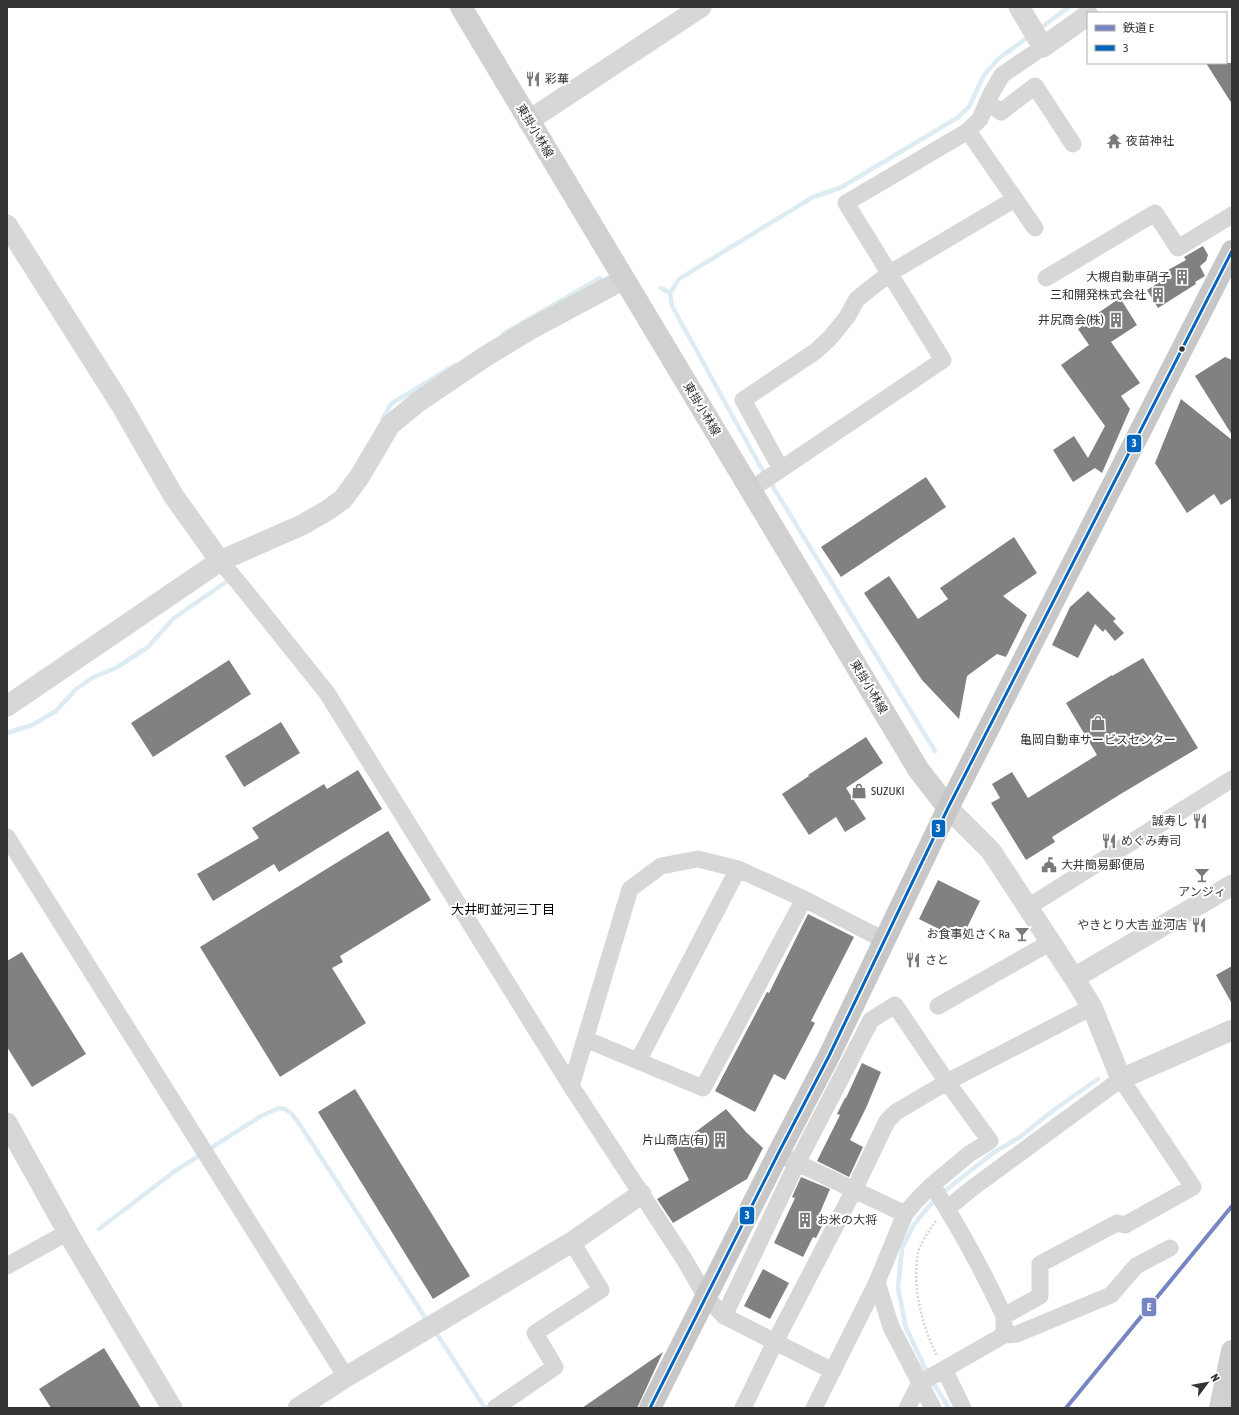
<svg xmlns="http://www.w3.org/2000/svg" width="1239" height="1415" font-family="'Asap Condensed','Noto Sans JP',sans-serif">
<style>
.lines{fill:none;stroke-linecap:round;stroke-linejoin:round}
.stream{stroke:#ddebf3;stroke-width:4.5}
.building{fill:#818181}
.path{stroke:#d6d6d6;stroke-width:2.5;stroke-dasharray:2 2;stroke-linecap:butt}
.minor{stroke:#d7d7d7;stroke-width:17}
.tertiary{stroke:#d7d7d7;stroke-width:21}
.secondary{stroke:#d0d0d0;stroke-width:22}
.trunk{stroke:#c7c7c7;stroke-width:22}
.bus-1-casing{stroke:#fff;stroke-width:6}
.bus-1{stroke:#0065bd;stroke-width:3}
.rail-1-casing{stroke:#fff;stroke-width:7}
.rail-1{stroke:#7785c2;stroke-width:4}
.bus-dot{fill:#333;stroke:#fff;stroke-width:1.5}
.labels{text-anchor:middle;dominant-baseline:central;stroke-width:4;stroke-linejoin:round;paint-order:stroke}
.poi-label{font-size:12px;fill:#333;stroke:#fff;text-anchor:start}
.street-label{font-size:12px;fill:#333;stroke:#fff}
.neighbourhood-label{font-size:13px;fill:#000;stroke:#fff}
.line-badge{stroke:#fff;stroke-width:1.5}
.badge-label{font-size:11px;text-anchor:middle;font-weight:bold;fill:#fff}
</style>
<rect width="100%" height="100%" fill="#fff"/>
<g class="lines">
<path class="stream" d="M1038,30L1069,7
M661,288L670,293
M503,334L600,278
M383,418L391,404L455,365
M7,733L32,725L56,711L76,689L94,677L116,668L148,647L174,618L226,582
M935,751L759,464L672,306L670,293L679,279L813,197L840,188L957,118L969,107L984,75L998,59L1031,35
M941,1194L993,1153L1020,1137L1055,1109L1098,1079
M99,1229L175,1171L261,1116L279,1108L285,1109L291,1113L300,1125L428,1322
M435,1331L485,1408
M928,1374L906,1328L898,1288L902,1249L913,1226L928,1207L936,1199
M932,1381L949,1408"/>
</g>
<path class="building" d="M1206,63H1232V104Z
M1203,246L1208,255L1206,261L1200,266L1205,276L1195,282L1196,284L1158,308L1147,290L1171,275L1168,270L1186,260L1184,257Z
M1120,298L1137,325L1111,342L1140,383L1121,396L1130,409L1102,473L1095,468L1073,482L1053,450L1074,436L1088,458L1105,426L1061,365L1089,345L1078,329L1096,316L1095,315Z
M1225,357L1232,360V435L1195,376Z
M1181,399L1232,440V498L1221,505L1214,494L1187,513L1155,463Z
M926,477L946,507L841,577L821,547Z
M1014,537L1037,573L1003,596L1027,615L1006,657L997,654L967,676L959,719L922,680L864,593L889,576L918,619L948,599L940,588Z
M1088,591L1116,619L1113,621L1124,633L1115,641L1105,629L1103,632L1095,624L1078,658L1052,645L1070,607Z
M1143,658L1198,748L1119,795L1052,837L1055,842L1026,860L991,803L1000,798L992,784L1012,772L1028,798L1097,755L1066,703L1112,675V676Z
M229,660L251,694L153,757L131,723Z
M281,722L300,753L244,787L225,756Z
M866,737L883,763L846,788L866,819L845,832L836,817L809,835L782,794L809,776L808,775Z
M358,770L382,809L279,872L274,864L213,901L197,874L259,838L252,828L324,784L327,789Z
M388,831L431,900L340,956L343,962L332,968L366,1023L280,1077L200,947Z
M938,880L980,901L961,940L919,919Z
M808,914L854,937L811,1021L815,1023L785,1080L774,1074L755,1112L715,1091L767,992L769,993Z
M22,952L86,1054L32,1087L7,1047V961Z
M1232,966V1004L1216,975Z
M862,1063L881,1072L866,1108L850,1140L863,1147L849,1177L817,1161L840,1115L837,1114L845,1098H846Z
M355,1089L470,1276L433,1299L318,1112Z
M726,1109L746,1132L763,1148L747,1179L673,1223L657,1199L689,1180L673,1149Z
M801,1177L830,1189L819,1215L826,1218L816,1238L813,1237L803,1257L774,1243L795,1198L792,1197Z
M763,1269L789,1283L770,1319L744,1306Z
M104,1348L141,1408H51L39,1389Z
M663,1352L637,1408H582Z"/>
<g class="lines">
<path class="path" d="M936,1221C931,1227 919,1246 918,1253C912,1287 922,1326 937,1356"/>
<path class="minor" d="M987,102L1001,112L1035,86L1073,144
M968,131L1035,228
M1046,278L1155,213L1178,248L1232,215
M781,469L743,400L816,351L830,338L847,317L857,299L890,273L1015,199
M750,490L943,360L846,203L968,131L980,119L991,94L1002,75L1043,47
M220,561L238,582L327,693L571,1086L684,1259L706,1297L724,1316L833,1371
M7,837L346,1377
M1028,907L1232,779
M938,1006L1051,942
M585,1039L703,1088L804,899
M638,1061L738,869
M571,1086L630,889L661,866L698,859L738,869L804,899L884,940
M787,1158L905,1214
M932,1185C959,1227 983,1271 1004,1316
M7,1266L68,1232
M877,1282L891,1327L933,1408
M724,1316L797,1163L871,1020L895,1005L947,1082L990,1141L969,1154L932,1185L915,1202L905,1214L877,1282L814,1408
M1004,1335L1017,1334L1111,1295L1136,1266L1170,1248
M944,1369L963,1408
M495,1408L555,1367L535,1333L601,1290L572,1242
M743,1408L775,1342L854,1190L887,1121L896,1112L947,1082L1092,1007
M907,1408L920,1383L1004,1335V1316L1040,1296V1264L1117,1223L1125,1225L1193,1187L1121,1079L971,1189L947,1209"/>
<path class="tertiary" d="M1019,7L1043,47L1088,15
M528,121L701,7
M7,225L120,403L173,495L220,561
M7,706L220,561L302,525L328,510L343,499L360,476L390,425L418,402L483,358L529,330L624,279
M948,808L991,851L1074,978L1092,1007L1121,1079L1232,1030
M1074,978L1232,885
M7,1123L72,1240L172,1408
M298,1408L346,1377L572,1242L641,1194"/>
<path class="secondary" d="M461,7L918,769L948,808
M1220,1408L1232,1351"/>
<path class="trunk" d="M650,1408L778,1154L829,1056L948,808L1232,251"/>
<g class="bus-1-casing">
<path id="bus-1" d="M650,1408L778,1154L829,1056L948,808L1232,251"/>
</g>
<use href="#bus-1" class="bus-1"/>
<g class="rail-1-casing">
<path id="rail-1" d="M1066,1408L1232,1206"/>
</g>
<use href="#rail-1" class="rail-1"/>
</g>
<defs>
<g id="restaurant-bare" transform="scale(1.2)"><path d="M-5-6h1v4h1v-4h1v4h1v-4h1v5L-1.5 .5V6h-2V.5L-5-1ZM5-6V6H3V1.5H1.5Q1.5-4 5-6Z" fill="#7a7a7a" stroke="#fff" stroke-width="2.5" paint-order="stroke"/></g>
<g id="temple-bare" transform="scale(1.2)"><path d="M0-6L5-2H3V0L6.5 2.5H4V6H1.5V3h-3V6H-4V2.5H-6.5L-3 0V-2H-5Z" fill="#7a7a7a" stroke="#fff" stroke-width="2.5" paint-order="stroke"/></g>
<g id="building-bare" transform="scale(1.2)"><path d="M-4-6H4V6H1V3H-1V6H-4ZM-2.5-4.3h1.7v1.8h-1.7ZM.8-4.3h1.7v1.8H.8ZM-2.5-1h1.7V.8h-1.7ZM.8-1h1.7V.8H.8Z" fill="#7a7a7a" stroke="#fff" stroke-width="2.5" paint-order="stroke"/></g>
<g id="shop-bare" transform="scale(1.2)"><path d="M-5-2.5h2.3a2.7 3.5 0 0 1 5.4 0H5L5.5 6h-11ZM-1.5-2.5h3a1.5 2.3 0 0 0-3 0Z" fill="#7a7a7a" stroke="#fff" stroke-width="2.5" paint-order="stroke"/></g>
<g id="civic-bare" transform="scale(1.2)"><path d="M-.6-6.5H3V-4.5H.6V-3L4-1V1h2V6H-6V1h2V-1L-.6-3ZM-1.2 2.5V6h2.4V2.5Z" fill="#7a7a7a" stroke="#fff" stroke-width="2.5" paint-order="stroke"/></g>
<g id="bar-bare" transform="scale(1.2)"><path d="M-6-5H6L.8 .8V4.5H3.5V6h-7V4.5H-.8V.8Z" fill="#7a7a7a" stroke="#fff" stroke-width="2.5" paint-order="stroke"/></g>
</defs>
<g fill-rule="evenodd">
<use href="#restaurant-bare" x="533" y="79"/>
<use href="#temple-bare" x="1114" y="141"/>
<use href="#building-bare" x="1182" y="277"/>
<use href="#building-bare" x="1158" y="295"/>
<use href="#building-bare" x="1116" y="320"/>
<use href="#shop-bare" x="1098" y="723"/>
<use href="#shop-bare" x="859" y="791"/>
<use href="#restaurant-bare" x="1200" y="821"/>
<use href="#restaurant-bare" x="1109" y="841"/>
<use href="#civic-bare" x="1049" y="865"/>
<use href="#bar-bare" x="1202" y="875"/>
<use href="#restaurant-bare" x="1199" y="925"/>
<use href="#bar-bare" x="1022" y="934"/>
<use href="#restaurant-bare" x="913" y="960"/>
<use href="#building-bare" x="720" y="1140"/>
<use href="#building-bare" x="805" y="1220"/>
</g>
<circle class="bus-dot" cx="1182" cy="349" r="3.5"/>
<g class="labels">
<g class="poi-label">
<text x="545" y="79">彩華</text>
<text x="1126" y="141">夜苗神社</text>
<text x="1170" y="277" text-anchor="end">大槻自動車硝子</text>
<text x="1146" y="295" text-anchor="end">三和開発株式会社</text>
<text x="1104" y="320" text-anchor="end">井尻商会(株)</text>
<text x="1098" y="740" text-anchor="middle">亀岡自動車サービスセンター</text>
<text x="871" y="791">SUZUKI</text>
<text x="1188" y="821" text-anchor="end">誠寿し</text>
<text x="1121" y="841">めぐみ寿司</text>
<text x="1061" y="865">大井簡易郵便局</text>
<text x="1202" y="892" text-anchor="middle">アンジィ</text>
<text x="1187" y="925" text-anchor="end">やきとり大吉 並河店</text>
<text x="1010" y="934" text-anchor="end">お食事処さくRa</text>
<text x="925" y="960">さと</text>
<text x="708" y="1140" text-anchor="end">片山商店(有)</text>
<text x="817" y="1220">お米の大将</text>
</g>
<g class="street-label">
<text transform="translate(535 131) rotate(59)">東掛小林線</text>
<text transform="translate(702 409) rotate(59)">東掛小林線</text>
<text transform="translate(869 687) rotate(59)">東掛小林線</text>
</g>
<g class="neighbourhood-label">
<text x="503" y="909">大井町並河三丁目</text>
</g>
</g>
<g class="line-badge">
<rect x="1126" y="434" width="16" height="19" rx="4" fill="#0065bd"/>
<rect x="931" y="819" width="15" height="19" rx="4" fill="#0065bd"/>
<rect x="739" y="1206" width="16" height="19" rx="4" fill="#0065bd"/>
<rect x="1141" y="1297" width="16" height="20" rx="4" fill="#7785c2"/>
</g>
<g class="badge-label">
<text x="1134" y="447">3</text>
<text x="938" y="832">3</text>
<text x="747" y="1219">3</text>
<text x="1149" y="1311">E</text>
</g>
<rect width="1239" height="1415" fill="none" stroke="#333333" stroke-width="16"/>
<rect x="1087" y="12" width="140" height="52" fill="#ffffff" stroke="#adadad"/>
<rect x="1095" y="25" width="20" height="6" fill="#7785c2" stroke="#adadad"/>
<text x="1123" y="32" font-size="12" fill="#333333">鉄道 E</text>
<rect x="1095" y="45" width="20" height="6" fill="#0065bd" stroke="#adadad"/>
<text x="1123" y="52" font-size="12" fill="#333333">3</text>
<g transform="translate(1207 1383) rotate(58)" stroke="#ffffff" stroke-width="3" paint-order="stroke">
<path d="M0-3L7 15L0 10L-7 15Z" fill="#333333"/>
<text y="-6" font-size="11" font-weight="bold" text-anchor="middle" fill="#333333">N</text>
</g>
</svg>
